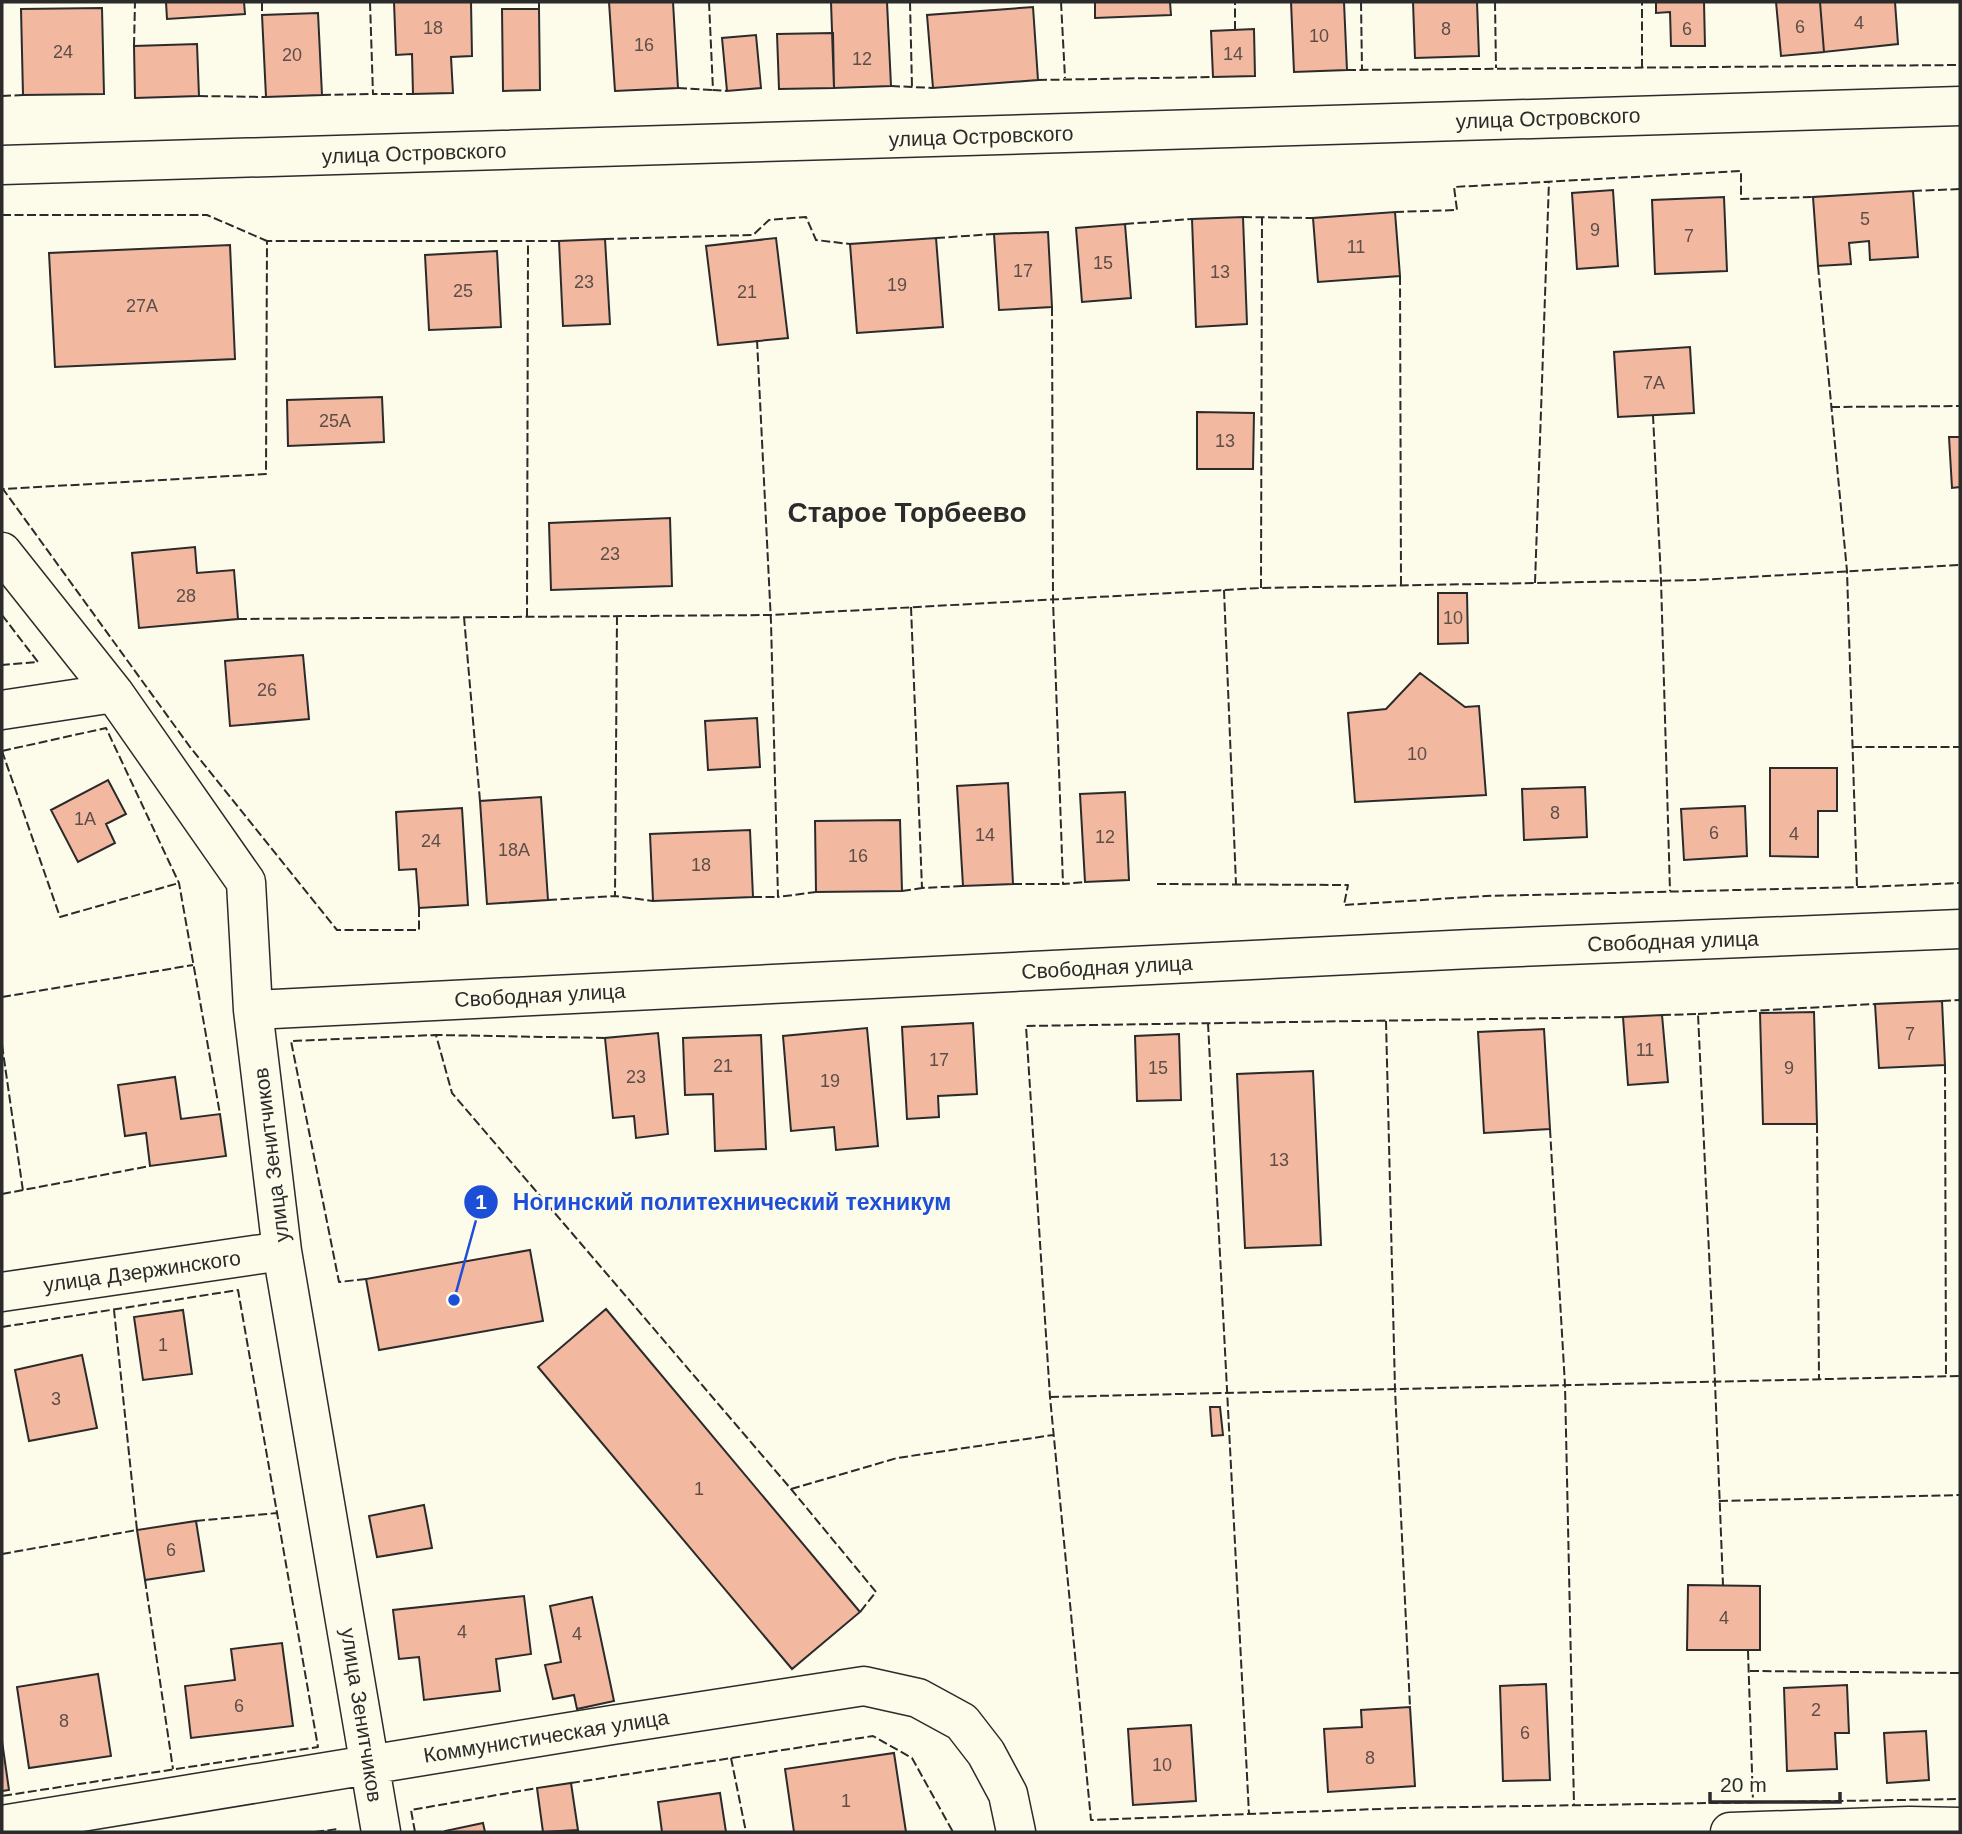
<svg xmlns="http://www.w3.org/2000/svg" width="1962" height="1834" font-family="Arial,sans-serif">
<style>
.building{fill:#f2b8a0;stroke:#2b2b2b;stroke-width:2}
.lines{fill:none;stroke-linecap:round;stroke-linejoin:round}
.street-casing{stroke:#2b2b2b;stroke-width:41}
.street{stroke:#fdfbea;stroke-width:38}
.fence{stroke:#2b2b2b;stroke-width:2;stroke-dasharray:9 3.5;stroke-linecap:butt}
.labels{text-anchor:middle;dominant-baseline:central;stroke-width:5;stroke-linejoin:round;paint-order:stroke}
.number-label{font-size:18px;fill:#5d4e48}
.street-label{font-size:21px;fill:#2b2b2b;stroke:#fdfbea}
.district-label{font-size:28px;font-weight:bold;fill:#2b2b2b;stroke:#fdfbea}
.leader{fill:none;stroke:#1d4ed8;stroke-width:2.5}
.callout-dot{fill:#1d4ed8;stroke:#fdfbea;stroke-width:2.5}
.mark-label{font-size:21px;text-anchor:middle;font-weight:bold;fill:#fff}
.callout-label{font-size:23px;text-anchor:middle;font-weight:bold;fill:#1d4ed8;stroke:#fdfbea;stroke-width:5;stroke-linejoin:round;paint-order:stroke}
</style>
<rect width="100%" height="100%" fill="#fdfbea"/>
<path class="building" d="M166,2H244L245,14L167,19Z
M394,2H471L472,56L451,57L453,93L413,94L412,54L396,55Z
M609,2H673L678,88L615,91Z
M831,2H887L891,86L834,88Z
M1095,2H1170L1171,15L1095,18Z
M1291,2H1344L1347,70L1294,72Z
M1413,2H1477L1479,56L1415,58Z
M1656,2H1704L1705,46H1671L1670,12L1656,13Z
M1776,2H1820L1824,52L1781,56Z
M1820,2H1895L1898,44L1824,52Z
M1033,7L1038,80L933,88L927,15Z
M102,8L104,94L23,95L21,9Z
M502,9H539L540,90L503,91Z
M318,13L322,95L266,97L262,15Z
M1254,29L1255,76L1213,77L1211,31Z
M833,33L834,88L779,89L777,34Z
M756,35L761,88L727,91L722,38Z
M197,44L199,96L135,98L134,46Z
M1613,190L1618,266L1577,269L1572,193Z
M1913,191L1918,257L1870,260L1869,241L1849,243L1851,264L1818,266L1813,197Z
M1724,197L1727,271L1655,274L1652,200Z
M1395,212L1400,276L1318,282L1313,218Z
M1243,217L1247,324L1196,327L1192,219Z
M1125,224L1131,298L1082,302L1076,228Z
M1048,232L1052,307L999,310L994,234Z
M776,238L788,338L718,345L706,246Z
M936,238L943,327L857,333L850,244Z
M605,239L610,324L563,326L559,241Z
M230,245L235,359L55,367L49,253Z
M497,251L501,327L429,330L425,255Z
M1690,347L1694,413L1618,417L1614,352Z
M382,397L384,442L288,446L287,400Z
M1197,412L1254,413L1253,469H1197Z
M1949,437H1960V487L1952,488Z
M670,518L672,586L551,590L549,523Z
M195,547L197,573L234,570L238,619L139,628L132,553Z
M1438,593H1467L1468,643L1438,644Z
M303,655L309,719L230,726L225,661Z
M1420,673L1465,707L1479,706L1486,795L1355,802L1348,713L1386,709Z
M757,718L760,767L708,770L705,721Z
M1770,768H1837V811H1818V857L1770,856Z
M108,780L126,814L106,824L115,843L78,862L51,810Z
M1008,783L1013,884L963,886L957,786Z
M1585,787L1587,837L1524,840L1522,789Z
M1125,792L1129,880L1085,882L1080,794Z
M541,797L548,900L487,904L480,801Z
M1745,806L1747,856L1684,860L1681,809Z
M462,808L468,905L419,908L416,869L399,870L396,812Z
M900,820L902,891L816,892L815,821Z
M750,830L753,897L653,901L650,834Z
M1942,1001L1945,1065L1879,1068L1875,1004Z
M1814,1012L1817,1124H1763L1760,1013Z
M1662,1015L1668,1082L1628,1085L1623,1017Z
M973,1023L977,1094L938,1096L939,1117L907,1119L902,1027Z
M867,1028L878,1146L836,1150L834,1127L791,1131L783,1036Z
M1544,1029L1550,1129L1484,1133L1478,1032Z
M658,1033L668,1134L636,1138L634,1116L613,1118L605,1038Z
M1179,1034L1181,1100L1137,1101L1135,1036Z
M761,1035L766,1149L715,1151L713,1094L685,1095L683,1038Z
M1313,1071L1321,1245L1245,1248L1237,1074Z
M175,1077L181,1119L220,1114L226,1156L150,1166L146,1133L125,1136L118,1085Z
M530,1250L543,1321L379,1350L366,1279Z
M606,1309L860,1612L792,1669L538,1367Z
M183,1310L192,1374L143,1380L134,1317Z
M82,1355L97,1428L29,1441L15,1370Z
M1210,1407H1220L1223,1435L1212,1436Z
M424,1505L432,1548L377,1557L369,1516Z
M196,1521L204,1571L145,1580L137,1530Z
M1688,1585L1760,1586V1650H1687Z
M524,1596L531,1654L496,1659L500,1691L424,1700L419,1657L399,1659L393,1610Z
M592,1597L614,1701L577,1709L574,1695L553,1699L545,1665L561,1662L550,1606Z
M282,1643L293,1726L191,1738L185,1686L235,1680L231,1649Z
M98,1674L111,1756L29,1768L17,1687Z
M1546,1684L1550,1780L1503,1781L1500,1686Z
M1847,1685L1849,1733H1835L1837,1769L1787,1771L1784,1688Z
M1410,1707L1415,1786L1328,1792L1324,1729L1362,1727L1361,1710Z
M1191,1725L1196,1801L1133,1805L1128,1729Z
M1926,1731L1929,1780L1887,1783L1884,1733Z
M2,1741L9,1790L2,1791Z
M894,1753L906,1832H794L785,1769Z
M571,1783L578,1830L543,1832L537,1788Z
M720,1793L726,1832H662L658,1802Z
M483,1823L485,1832H445V1831Z"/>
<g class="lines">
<g class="street-casing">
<path id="street" d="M2,165L1960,106
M2,552L114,693L246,882L253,1010L282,1251L381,1832
M2,710L114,693
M253,1010L1471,949L1960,929
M2,1292L282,1251
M2,1825L612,1725L864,1686L918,1698L962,1722L986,1753L1008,1794L1016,1832
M1730,1832L1909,1826L1960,1827"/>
</g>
<use href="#street" class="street"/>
<path class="fence" d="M262,2V15
M370,2L373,94H413
M709,2L713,90L727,91
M910,2L912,87
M1061,2L1065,78
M1361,2L1362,70
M1495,2L1496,68
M539,9V2
M1235,30V2
M134,46L135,2
M1642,68V2
M1347,70L1960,65
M1038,80L1213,77
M891,86L933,88
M678,88L713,90
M322,95L373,94
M2,96L23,95
M199,96L266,97
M1913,191L1960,189
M1395,212L1457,210L1454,187L1741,171V199L1813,197
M2,215H207L267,241
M1243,217L1313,218
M1125,224L1192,219
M936,238L994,234
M605,239L753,235L769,220L806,217L816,240L850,244
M1818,266L1847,571L1857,887
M1400,276L1401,585
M1052,307L1053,600L1063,884L1085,882
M757,340L771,622L778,897L816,892
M1831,407L1960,406
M1653,415L1661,580L1670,891
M1535,583L1549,181
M1261,588L1262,218
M1224,590L1236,884
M911,607L922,888L963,886
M2,615L38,662L2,665
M617,616L615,896L653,901
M464,617L480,801
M527,617L528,242
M238,619L771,615L1261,588L1697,580L1960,565
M1853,747H1960
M2,751L106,728L179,883L220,1114
M2,751L60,917L179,883
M1013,884H1063
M1157,884L1348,885L1344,905L1486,896L1862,887L1960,883
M902,891L922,888
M753,897H778
M548,900L615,896
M419,908V930H337L190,747L3,489L266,474L267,241H559
M2,997L193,965
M1942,1001L1960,1000
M1698,1014L1875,1004
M1662,1015L1698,1014L1715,1382L1723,1585
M1623,1017L1026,1026L1050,1397L1091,1820L1404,1808L1960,1799
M1386,1021L1395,1389L1410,1707
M1208,1023L1249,1814
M605,1038L436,1035L452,1093L791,1489L876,1592L860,1612
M2,1045L23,1191
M1945,1065L1946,1377
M1817,1124L1819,1379
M1550,1129L1565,1385L1574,1805
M2,1194L150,1166
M366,1279L339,1282L291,1041L436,1035
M2,1327L238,1290L318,1747L2,1796
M1050,1397L1960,1376
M791,1489L897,1458L1053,1435
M1719,1501L1960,1495
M196,1521L277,1513
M2,1554L137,1530L114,1310
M145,1580L173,1769
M1748,1651L1753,1802
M1750,1671L1960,1673
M731,1758L746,1832
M571,1783L873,1736L912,1758L953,1832
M315,1832L338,1829L339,1832
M415,1832L411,1810L537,1788"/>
</g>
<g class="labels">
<g class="number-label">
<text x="1859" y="23">4</text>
<text x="1800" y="27">6</text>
<text x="433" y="28">18</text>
<text x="1446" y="29">8</text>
<text x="1687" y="29">6</text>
<text x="1319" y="36">10</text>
<text x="644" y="45">16</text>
<text x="63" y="52">24</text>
<text x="1233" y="54">14</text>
<text x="292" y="55">20</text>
<text x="862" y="59">12</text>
<text x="1865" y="219">5</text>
<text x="1595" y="230">9</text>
<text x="1689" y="236">7</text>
<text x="1356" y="247">11</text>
<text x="1103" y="263">15</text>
<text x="1023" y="271">17</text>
<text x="1220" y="272">13</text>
<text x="584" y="282">23</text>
<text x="897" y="285">19</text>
<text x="463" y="291">25</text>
<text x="747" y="292">21</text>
<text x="142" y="306">27А</text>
<text x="1654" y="383">7А</text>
<text x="335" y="421">25А</text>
<text x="1225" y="441">13</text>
<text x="610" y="554">23</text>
<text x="186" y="596">28</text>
<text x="1453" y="618">10</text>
<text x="267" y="690">26</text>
<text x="1417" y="754">10</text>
<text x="1555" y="813">8</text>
<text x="85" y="819">1А</text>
<text x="1714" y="833">6</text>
<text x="1794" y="834">4</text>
<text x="985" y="835">14</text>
<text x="1105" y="837">12</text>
<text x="431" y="841">24</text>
<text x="514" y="850">18А</text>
<text x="858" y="856">16</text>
<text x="701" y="865">18</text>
<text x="1910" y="1034">7</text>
<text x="1645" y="1050">11</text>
<text x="939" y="1060">17</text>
<text x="723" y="1066">21</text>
<text x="1158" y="1068">15</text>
<text x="1789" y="1068">9</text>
<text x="636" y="1077">23</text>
<text x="830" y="1081">19</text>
<text x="1279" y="1160">13</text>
<text x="163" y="1345">1</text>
<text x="56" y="1399">3</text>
<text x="699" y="1489">1</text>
<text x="171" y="1550">6</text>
<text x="1724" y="1618">4</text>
<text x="462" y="1632">4</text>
<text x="577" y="1634">4</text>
<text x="239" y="1706">6</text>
<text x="1816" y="1710">2</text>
<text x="64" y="1721">8</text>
<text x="1525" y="1733">6</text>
<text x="1370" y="1758">8</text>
<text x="1162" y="1765">10</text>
<text x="846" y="1801">1</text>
</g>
<g class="street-label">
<text transform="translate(1548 118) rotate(-2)">улица Островского</text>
<text transform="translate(981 136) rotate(-2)">улица Островского</text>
<text transform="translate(414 153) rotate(-2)">улица Островского</text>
<text transform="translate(1673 941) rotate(-2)">Свободная улица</text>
<text transform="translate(1107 967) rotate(-3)">Свободная улица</text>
<text transform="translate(540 995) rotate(-3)">Свободная улица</text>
<text transform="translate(271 1155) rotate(-97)">улица Зенитчиков</text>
<text transform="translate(142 1271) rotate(-8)">улица Дзержинского</text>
<text transform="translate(362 1715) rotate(81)">улица Зенитчиков</text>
<text transform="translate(546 1736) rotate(-9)">Коммунистическая улица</text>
</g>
<g class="district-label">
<text x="907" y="512">Старое Торбеево</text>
</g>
</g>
<path class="leader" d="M454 1300L481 1202"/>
<g class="callout-dot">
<circle cx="454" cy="1300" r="7"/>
<circle cx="481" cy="1202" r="18"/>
</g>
<g class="mark-label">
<text x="481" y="1209">1</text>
</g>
<g class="callout-label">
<text x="732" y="1210">Ногинский политехнический техникум</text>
</g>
<rect width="1962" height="1834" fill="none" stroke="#2b2b2b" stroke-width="7"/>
<path d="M1710 1792v10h130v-10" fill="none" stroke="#2b2b2b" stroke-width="3.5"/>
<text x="1720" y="1792" font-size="21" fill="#2b2b2b" stroke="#fdfbea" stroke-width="5" paint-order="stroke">20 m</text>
</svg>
